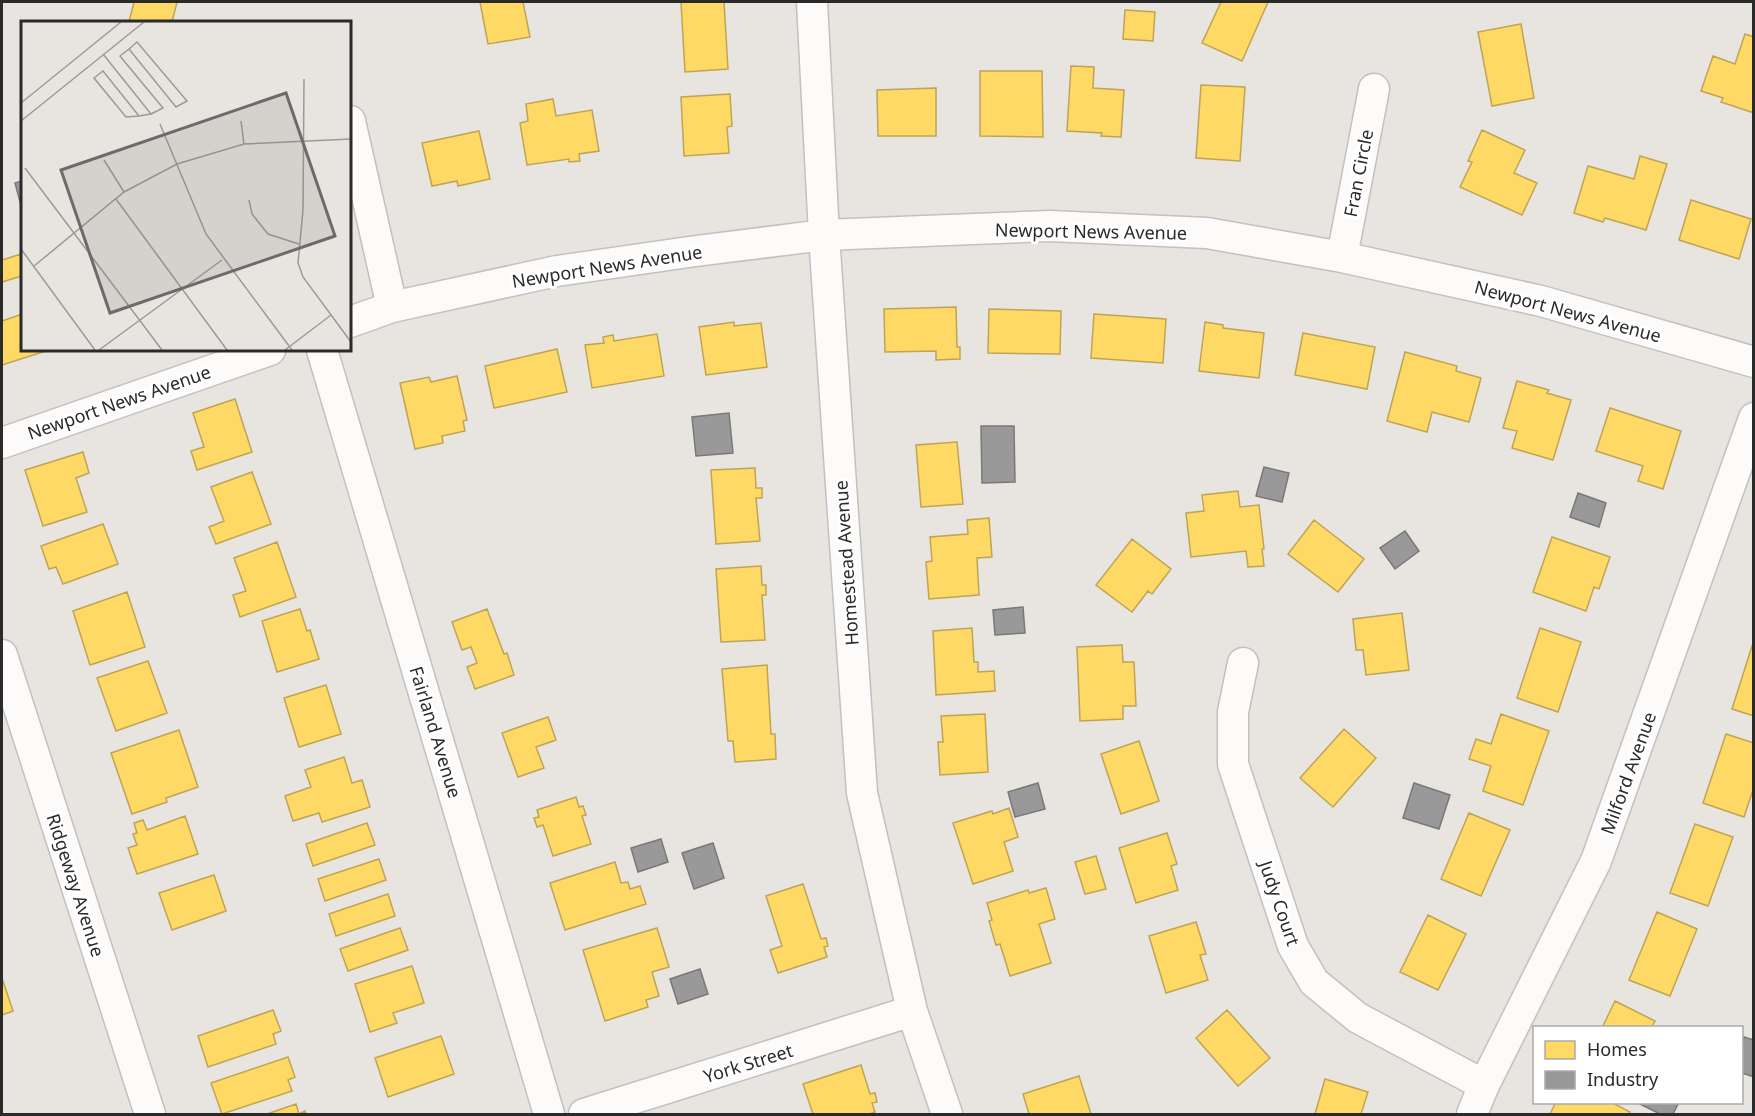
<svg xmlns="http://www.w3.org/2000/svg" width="1755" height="1116" font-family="'Noto Sans',sans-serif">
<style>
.homes{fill:#ffd966;stroke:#bfa454;stroke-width:1.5}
.industry{fill:#999;stroke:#787878;stroke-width:1.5}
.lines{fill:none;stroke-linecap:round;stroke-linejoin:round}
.street-casing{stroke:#c2c0c1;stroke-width:33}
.street{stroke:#fcfbfa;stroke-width:30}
.labels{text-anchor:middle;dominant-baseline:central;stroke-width:6;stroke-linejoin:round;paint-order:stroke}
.street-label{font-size:18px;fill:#2a2a2a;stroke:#fff}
.inset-road{fill:none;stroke:#9c9a97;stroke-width:1.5}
.view{fill:#6c6b6a;fill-opacity:0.15;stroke:#6c6b6a;stroke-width:3}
.inset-edge{fill:none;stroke:#2a2a2a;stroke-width:3}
</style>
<rect width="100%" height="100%" fill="#e8e4e0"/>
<path class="homes" d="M134,2H177L172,22H129Z
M480,2H523L530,37L488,44Z
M681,2H724L728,69L685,72Z
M1221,2H1268L1242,61L1202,43Z
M1125,10L1155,12L1153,41L1123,39Z
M1521,24L1534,98L1492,106L1478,32Z
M1745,34L1754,37V113L1721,102L1723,98L1701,91L1713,56L1735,64Z
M1071,66L1094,67L1093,88L1124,90L1121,137L1101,136L1102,133L1067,131Z
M980,71H1042L1043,137L980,136Z
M1201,85L1245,87L1240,161L1196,158Z
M936,88V136H878L877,90Z
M730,94L732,126L727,127L729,153L684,156L681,97Z
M553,99L556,116L592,110L599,151L579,154L580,161L569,162V159L527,165L520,123L528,121L526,104Z
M1482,130L1525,150L1514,173L1537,183L1522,215L1460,187L1472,162L1468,161Z
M479,131L490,179L458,186L457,181L432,186L422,143Z
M1640,156L1667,164L1646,230L1605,218L1603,222L1574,213L1588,166L1634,179Z
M1691,200L1751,219L1739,259L1679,240Z
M21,254L22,276L2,282V260Z
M956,307L957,347H960V359L936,360V351L885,352L884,309Z
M989,309L1061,311L1060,354L988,353Z
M22,314V350H49L2,365V321Z
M1094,314L1166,319L1163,363L1091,358Z
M734,322V326L761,323L767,367L706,375L699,327Z
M1205,322L1223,325V328L1264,333L1259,378L1199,371Z
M1303,333L1375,347L1367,389L1295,375Z
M657,334L664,376L592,388L585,345L604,343L603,337L613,335L614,341Z
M557,349L567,392L494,408L485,366Z
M1405,352L1457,366L1456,371L1481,378L1469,422L1432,412L1427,432L1387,421Z
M457,376L467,420L463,421L465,431L442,436L443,443L415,449L400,383L429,377L431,382Z
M1517,381L1549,390L1547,393L1571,400L1553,460L1512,448L1517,431L1503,428Z
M235,399L252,452L197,470L191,451L204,447L193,413Z
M1610,408L1681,431L1663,489L1638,481L1643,466L1596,451Z
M957,442L963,504L921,507L916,445Z
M83,452L89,473L76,478L87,512L43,526L25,470Z
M755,468L756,488H762V498H756L760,541L716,544L711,470Z
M252,472L271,524L216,544L209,527L224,521L211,487Z
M1238,491L1240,507L1259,505L1264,549H1262L1264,566L1248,567L1246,551L1191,557L1186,513L1204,511L1202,495Z
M989,518L992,557L977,558L979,595L929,599L926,562L932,561L930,537L968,534L967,520Z
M1314,520L1364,559L1338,592L1288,554Z
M103,524L118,564L63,584L56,567L49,569L41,546Z
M1552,537L1610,557L1599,589L1594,587L1586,611L1533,592Z
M1132,539L1171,569L1152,594L1148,591L1132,612L1096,585Z
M277,542L296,597L240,617L233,595L246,591L234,558Z
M761,566L762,585H766V595H762L765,640L721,642L716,569Z
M127,592L145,647L90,665L73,611Z
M300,609L307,631L310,630L319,659L277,672L262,621Z
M487,609L504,654L507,653L514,675L475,689L467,667L477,663L471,647L462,650L452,622Z
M1402,613L1409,670L1366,675L1363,650H1356L1353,619Z
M972,628L974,662H978V672L994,671L995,691L936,695L933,631Z
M1540,628L1581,642L1558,712L1517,698Z
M1122,645L1123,662H1134L1136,706H1123V719L1080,721L1077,647Z
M1752,646H1754V716L1732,709Z
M148,661L167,713L116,731L97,678Z
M767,665L771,734H775L776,759L735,762L733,741H728L722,669Z
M326,685L341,734L299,747L284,698Z
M985,714L988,772L940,775L938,742H943L941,716Z
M1501,714L1549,731L1523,805L1483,791L1491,766L1469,759L1476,739L1491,744Z
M548,717L556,740L536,747L544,768L518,777L502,733Z
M1344,729L1376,758L1333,807L1300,778Z
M179,730L198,787L166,798L167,802L132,814L111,753Z
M1726,734L1754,743V787L1744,817L1703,803Z
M1139,741L1159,801L1121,814L1101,754Z
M344,757L352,783L362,780L370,807L322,822L319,813L293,821L285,796L311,787L305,770Z
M576,797L579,807L583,806L586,815L582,816L591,844L553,856L543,825L537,827L534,818L539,817L537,810Z
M1009,808L1018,837L1004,842L1013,871L973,884L953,823L992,811L993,814Z
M1469,813L1510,830L1481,896L1441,879Z
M185,816L198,854L137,874L128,848L137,845L133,834L137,833L134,823L143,820L147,830Z
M367,823L375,845L313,866L306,844Z
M1695,824L1733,837L1708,906L1670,893Z
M1167,833L1177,864L1171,866L1178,890L1136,903L1119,848Z
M1096,856L1106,889L1085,894L1075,862Z
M379,859L386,880L325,901L318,879Z
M615,862L621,883L628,882L630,889L640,886L646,904L565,930L550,883Z
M214,875L226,911L172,930L159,893Z
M803,884L821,939L826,938L828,946L824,947L827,957L778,973L770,950L782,946L766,896Z
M1046,888L1055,919L1039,924L1051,963L1010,976L1000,944L996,945L989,921L992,920L987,903L1028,890L1029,893Z
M388,894L395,916L336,936L329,914Z
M1657,912L1697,929L1670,996L1629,980Z
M1428,915L1466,934L1438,990L1400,972Z
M1196,922L1206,954L1200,955L1208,980L1166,993L1149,936Z
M400,928L408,950L348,971L340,949Z
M657,928L669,967L652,972L659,996L646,1000L648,1007L605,1021L583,950Z
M412,966L424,1003L393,1013L397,1023L370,1032L355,984Z
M2,978L13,1011L2,1015Z
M1615,1001L1655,1021L1651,1028H1602Z
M273,1010L281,1031L273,1034L276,1044L208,1067L198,1036Z
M1227,1010L1270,1058L1238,1086L1196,1038Z
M441,1036L454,1074L388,1097L375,1058Z
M288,1057L295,1077L288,1080L292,1091L222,1114L211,1083Z
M861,1065L870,1094L875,1093L877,1102L872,1103L875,1112L869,1114H813L803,1084Z
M1079,1076L1091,1114H1029L1023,1094Z
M1325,1079L1368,1092L1361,1114H1315Z
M1556,1102H1611L1630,1112L1629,1114H1550Z
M296,1104L299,1114L305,1111L306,1114H267Z"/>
<path class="industry" d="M22,181V209L15,183Z
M729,413L733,453L696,456L692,417Z
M981,426H1014L1015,482L982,483Z
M1264,467L1289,473L1282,502L1256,496Z
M1578,493L1606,503L1599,527L1570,517Z
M1405,531L1419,551L1395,569L1380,548Z
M1023,607L1025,633L995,635L993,610Z
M1038,783L1045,809L1015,817L1008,792Z
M1414,783L1450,795L1439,829L1403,818Z
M661,839L668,862L638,872L631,848Z
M713,843L724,878L694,889L682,853Z
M700,969L708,994L678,1004L670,979Z
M1744,1037L1754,1040V1077L1742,1073V1046Z
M1636,1102H1679L1673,1114H1660Z"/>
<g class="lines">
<g class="street-casing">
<path id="street" d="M812,2L824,235L862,793L912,1011L947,1114
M350,121L392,307
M1342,257L1374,89
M350,322L392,307L557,271L696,251L824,235L1050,226L1207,233L1342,257L1541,301L1754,362
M322,350L549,1114
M2,443L270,350
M2,655L150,1114
M1243,663L1233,712V764L1293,946L1314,982L1358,1018L1484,1085
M584,1114L912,1011
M1472,1114L1484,1085L1596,861L1754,418"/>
</g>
<use href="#street" class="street"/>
</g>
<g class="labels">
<g class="street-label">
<text transform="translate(1358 173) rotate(-79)">Fran Circle</text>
<text transform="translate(1091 231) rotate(1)">Newport News Avenue</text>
<text transform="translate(607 266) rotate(-9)">Newport News Avenue</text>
<text transform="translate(1568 311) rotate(15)">Newport News Avenue</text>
<text transform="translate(119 402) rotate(-19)">Newport News Avenue</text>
<text transform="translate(846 563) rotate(-94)">Homestead Avenue</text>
<text transform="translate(436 732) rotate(73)">Fairland Avenue</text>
<text transform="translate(1628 773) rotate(-70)">Milford Avenue</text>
<text transform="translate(76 885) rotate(72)">Ridgeway Avenue</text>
<text transform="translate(1280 903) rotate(71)">Judy Court</text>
<text transform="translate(748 1063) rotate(-17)">York Street</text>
</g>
</g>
<g transform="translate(21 21)">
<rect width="330" height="330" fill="#e8e4e0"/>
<path class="inset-road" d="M108,28L116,21L166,80L155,86L108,28L99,35L142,87L130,93M82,33L130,93L118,95L105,96L73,57L82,50L118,95M283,58L282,189L277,242L282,256L330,321M0,82L100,1M0,100L123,1M220,100L223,123M139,103L185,213L271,329M83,139L103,171M4,147L141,329M95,178L206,329M228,179L231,193L247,213L278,223M0,228L74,329M13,245L103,171L156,143L223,123L330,118M78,329L201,239M264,329L310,294"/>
<path class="view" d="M265,72L314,215L89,292L40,149Z"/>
<rect width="330" height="330" class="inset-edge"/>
</g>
<rect width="1755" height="1116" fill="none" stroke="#2a2a2a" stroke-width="6"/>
<rect x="1533" y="1026" width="210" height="78" fill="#ffffff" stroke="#aaaaaa" stroke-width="1.5"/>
<rect x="1545" y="1041" width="30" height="18" fill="#ffd966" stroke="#aaaaaa" stroke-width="1.5"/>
<text x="1587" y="1056" font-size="18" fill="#2a2a2a">Homes</text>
<rect x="1545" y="1071" width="30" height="18" fill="#999999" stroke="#aaaaaa" stroke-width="1.5"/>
<text x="1587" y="1086" font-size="18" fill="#2a2a2a">Industry</text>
</svg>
